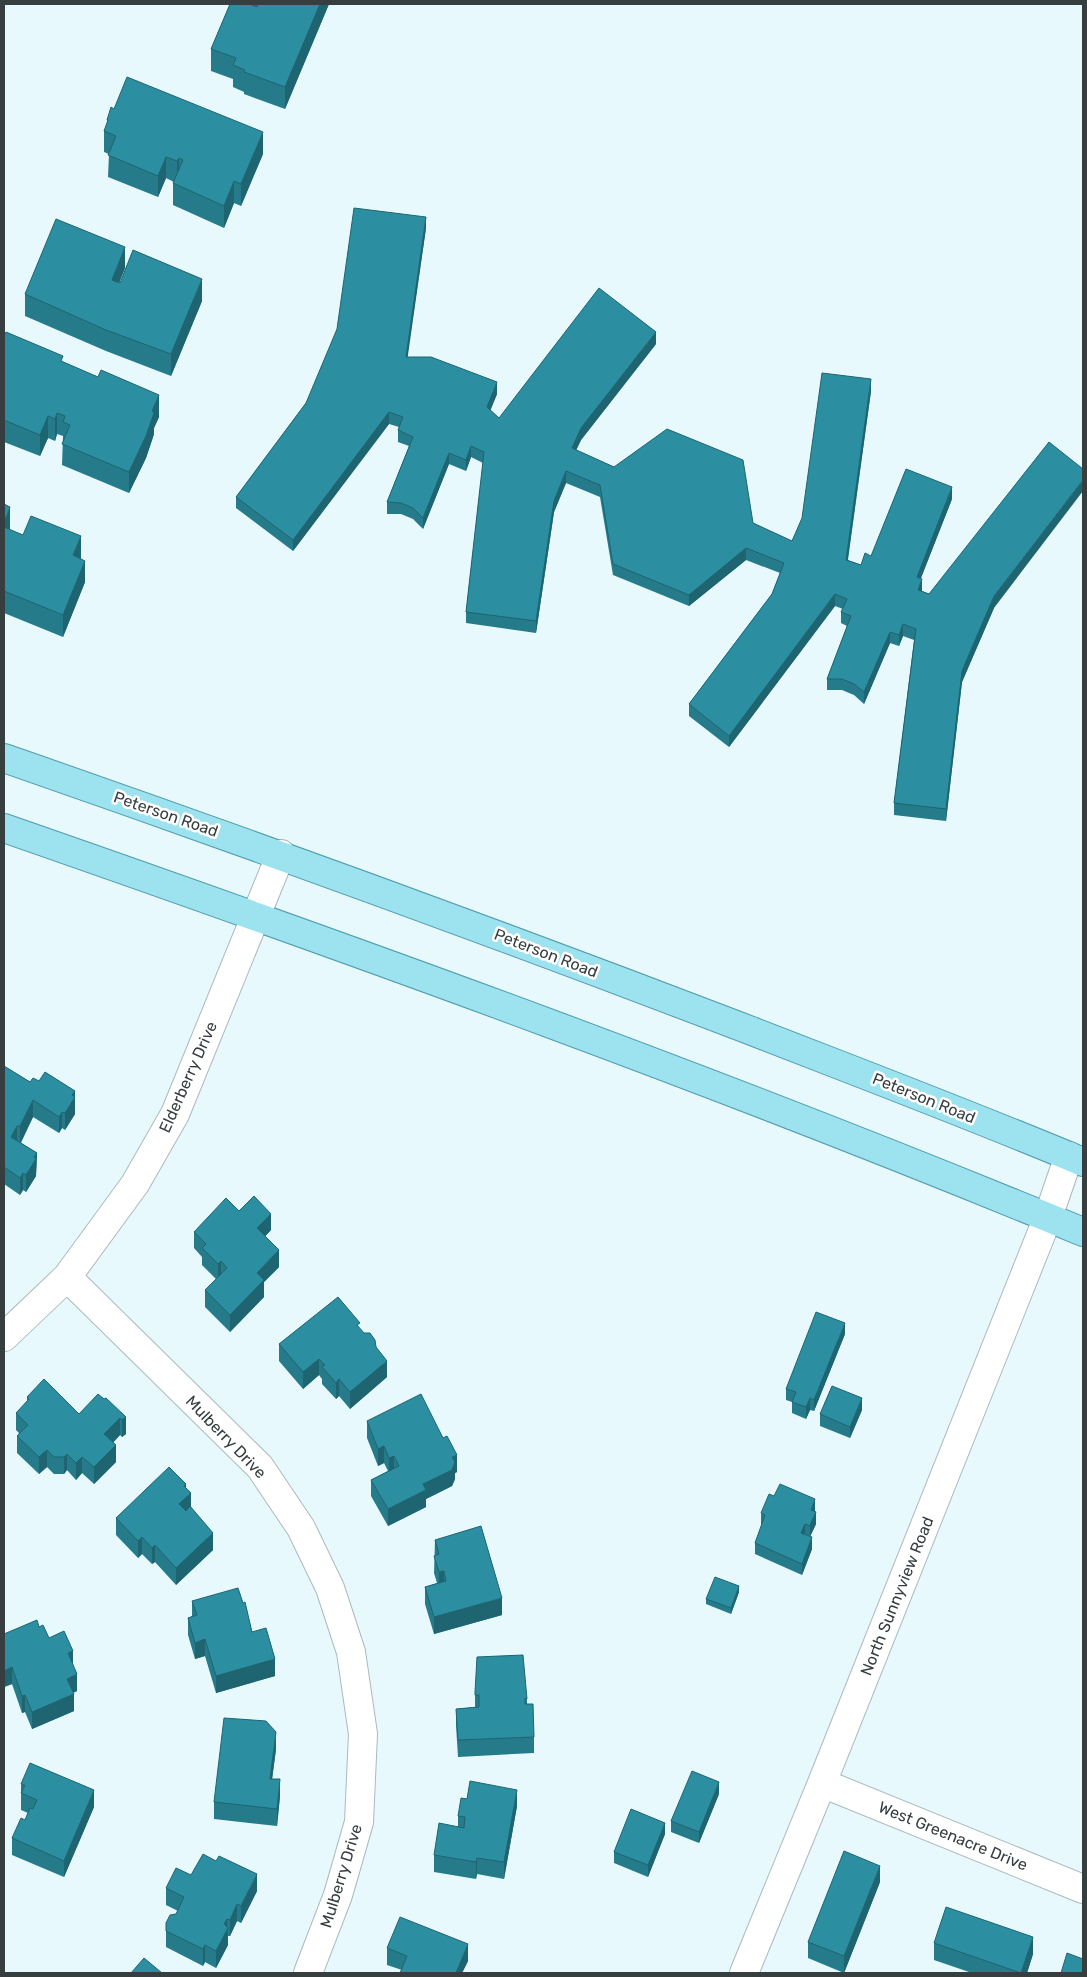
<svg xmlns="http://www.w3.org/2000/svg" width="1087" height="1977" font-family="Rubik,sans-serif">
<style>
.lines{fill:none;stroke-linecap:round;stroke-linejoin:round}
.minor-casing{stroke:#a9babe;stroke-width:30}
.major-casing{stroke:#4f9cab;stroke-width:30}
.minor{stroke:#fff;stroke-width:28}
.major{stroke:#9de2ef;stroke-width:28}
.wall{fill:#257b8a}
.shaded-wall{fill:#1e6471}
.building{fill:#2b8fa1;stroke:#1e6471}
.labels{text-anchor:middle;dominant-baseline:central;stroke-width:5;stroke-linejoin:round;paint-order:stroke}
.street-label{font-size:16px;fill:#373e40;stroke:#fff}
</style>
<rect width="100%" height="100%" fill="#e8f9fd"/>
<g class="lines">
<g class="minor-casing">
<path id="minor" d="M67,1277L260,1467L301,1528L330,1588L351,1652L363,1734L359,1822L338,1895L308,1973
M4,1337L67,1277L135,1184L175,1114L281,854
M822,1783L1083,1889
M744,1973L822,1783L1048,1217L1069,1156"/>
</g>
<g class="major-casing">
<path id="major" d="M4,758C252,844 498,934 744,1028C857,1072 971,1115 1083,1162
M4,828C366,954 728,1085 1083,1232"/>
</g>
<use href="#minor" class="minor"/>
<use href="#major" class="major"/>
</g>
<path class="wall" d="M230,4H329L285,109L244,94V92L233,87V79L211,71V49Z
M114,109L263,154L241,206L234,203L224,228L173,205V183L174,182L166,178L158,197L108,177L109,154L104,152V131L107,125V120Z
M426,228L407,357L497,394L490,410L499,418L656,344L581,440L576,450L614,467L753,523L792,541L871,391L848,560L861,565L871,556L952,499L921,578L922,591L929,594L994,608L962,682L946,821L894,815V803L914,640L903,636L899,646L890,643L864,704L854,695L842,690H827V679L847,626L841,623V612L843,609L835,606L729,747L689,716V704L772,594L780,573L746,560L689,606L613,575L600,497L566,483L554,512L536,633L466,623V612L483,463L471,457L466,471L449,464L423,529L413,519L401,514H387V502L409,446L398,442V430L399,427L389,424L293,551L236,508V497L306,403Z
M125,268L119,283L202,301L171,376L106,351L25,316V294Z
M4,336L63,362L159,417L154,428V434L146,458L129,493L62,465L63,436L57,434L55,441L48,438L40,456L4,442Z
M4,504L10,530L81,558L85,582L63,637L4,613Z
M4,1066L30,1082L39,1081L75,1091V1114L65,1130L62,1128L59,1133L33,1117L21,1143L37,1153L36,1176L26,1192L23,1190L20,1195L4,1184Z
M239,1211L271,1230L265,1236L279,1267L264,1282V1297L230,1332L205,1307V1290L216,1279L202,1265V1257L194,1248V1232Z
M360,1329L376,1347L387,1377L350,1409L339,1396L336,1399L322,1384V1379L319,1375L303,1389L279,1361V1344Z
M845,1334L814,1411L810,1410L806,1419L792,1413V1402L786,1400V1389Z
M27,1397L79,1414L126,1417V1434L122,1437L120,1435L113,1443L116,1462L94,1484L82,1473L76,1480L67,1470L64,1474H54L47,1467L39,1474L17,1453V1436L19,1433L16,1430V1413L27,1402Z
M862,1410L850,1438L820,1426V1414Z
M367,1421L457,1472L455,1473V1479L452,1486L426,1499V1507L388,1526L371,1496V1480L388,1471L384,1463L378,1466L367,1438Z
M186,1488L191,1507L213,1550L176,1585L155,1562L152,1564L142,1554L138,1558L116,1535V1518Z
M815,1510L816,1524L810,1536L812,1549L802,1575L755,1554V1543L762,1525H761V1513Z
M435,1540L502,1615L434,1634L425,1604V1587L437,1583L434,1573Z
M739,1592L731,1614L706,1604V1599Z
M192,1601L252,1632L275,1676L216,1693L205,1656L195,1659L188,1635V1618L192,1616Z
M39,1627L73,1665L77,1691L73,1693L74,1711L32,1729L25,1712L22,1713L12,1684L4,1687V1634Z
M475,1692L527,1699V1704L534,1737V1753L458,1757L456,1725V1709L475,1707Z
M276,1749L272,1779L280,1796L277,1826L214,1819V1802Z
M21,1784L94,1807L64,1877L12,1855V1838L25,1820L28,1813L21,1810Z
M719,1794L699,1843L671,1832V1821Z
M517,1806L504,1879L477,1874L476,1879L434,1872V1855L458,1827V1816Z
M665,1834L648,1877L614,1863V1852Z
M880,1882L844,1973L808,1958V1942Z
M166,1888L257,1891L241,1923L237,1921L230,1936H228V1945L216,1968L205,1962L203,1966L166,1947V1923L176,1914L178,1911L166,1905Z
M934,1943L1033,1954L1027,1973H972L934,1960Z
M387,1948L468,1961L462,1973H400L402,1970L387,1965Z"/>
<path class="shaded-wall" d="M320,4H329L285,109V87Z
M263,132V154L241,206V184Z
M166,157V178L158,197V176Z
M179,158V180L177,183V161Z
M234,181V203L224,228V206Z
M426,217V228L406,369V357Z
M125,247V268L112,301V280Z
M202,279V301L171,376V354Z
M656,332V344L581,440L572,459V448L581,428Z
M871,379V391L846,571V560Z
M497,382V394L487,419V407Z
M159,395V417L154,428V434L146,458L129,493V472L152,411Z
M389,412V424L293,551V540Z
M57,413V434L55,441V419Z
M48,416V438L40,456V435Z
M471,446V457L466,471V460Z
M449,453V464L423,529V518Z
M566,471V483L554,512L536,633V621L554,501Z
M1083,480V491L994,608L962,682L946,821V809L962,671L994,596Z
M952,487V499L917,588V577Z
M10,507V529L4,544V523Z
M81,536V558L73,577V555Z
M746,548V560L689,606V595Z
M85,561V582L63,637V615Z
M922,579V590L918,601V590Z
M835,594V606L729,747V736Z
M903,624V636L899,646V635Z
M890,632V643L864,704V692Z
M75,1091V1114L65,1130V1113L72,1095Z
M33,1100V1117L20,1143V1126Z
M62,1112V1128L59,1133V1117Z
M17,1126V1143L11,1137Z
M37,1153L36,1176L26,1192V1175L34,1157Z
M23,1173V1190L20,1195V1178Z
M271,1214V1230L257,1245V1228Z
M279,1250V1267L264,1282V1297L230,1332V1315L257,1273Z
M221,1261V1278L218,1281V1264Z
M845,1323V1334L814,1411V1400Z
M319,1359V1375L303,1389V1372Z
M387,1361V1377L350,1409V1392Z
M339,1379V1396L336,1399V1383Z
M810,1398V1410L806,1419V1407Z
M862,1398V1410L850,1438V1427Z
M126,1417V1434L122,1437V1420Z
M120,1418V1435L104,1451V1434Z
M116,1445V1462L94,1484V1467Z
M384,1446V1463L378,1466V1449Z
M47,1450V1467L39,1474V1457Z
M67,1454V1470L64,1474V1457Z
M457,1455V1472L455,1473V1479L452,1486L426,1499V1507L388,1526V1509L452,1457Z
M394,1456V1473L389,1475V1458Z
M82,1457V1473L76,1480V1463Z
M186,1484V1497L191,1493V1510L179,1521V1504L184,1486Z
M815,1499V1510L811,1522V1510Z
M816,1512V1524L810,1537V1526Z
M805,1524V1535L801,1533Z
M213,1533V1550L176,1585V1568Z
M142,1537V1554L138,1558V1541Z
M812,1537V1549L802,1575V1564Z
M155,1545V1562L152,1564V1548Z
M444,1571V1588L439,1589V1572Z
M739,1586V1592L731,1614V1608Z
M502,1598V1615L434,1634V1617Z
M205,1639V1656L195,1659V1643Z
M73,1651V1668L68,1653Z
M275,1659V1676L216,1693V1676Z
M12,1667V1684L4,1687V1671Z
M77,1674V1691L67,1695V1679Z
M74,1694V1711L32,1729V1712Z
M25,1695V1712L22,1713V1696Z
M276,1732V1749L270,1795V1779Z
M280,1779V1796L277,1826V1809Z
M719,1782V1794L699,1843V1832Z
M94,1790V1807L64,1877V1861Z
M517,1790V1806L504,1879V1862Z
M665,1823V1834L648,1877V1865Z
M477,1858V1874L476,1879V1862Z
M880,1866V1882L844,1973V1956Z
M257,1874V1891L241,1923V1906Z
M237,1904V1921L230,1936V1920Z
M227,1919L228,1945L216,1968V1951L224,1924Z
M1033,1937V1954L1027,1973H1021Z
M468,1944V1961L462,1973H456Z
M205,1945V1962L203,1966V1949Z"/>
<path class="building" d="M230,4H250L257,7L258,4H320L285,87L244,72L245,70L233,65L236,58L211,49Z
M127,77L263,132L241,184L234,181L224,206L173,183L183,160L179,158L177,161L166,157L158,176L108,155L116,136L104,131L108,120H107L111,107L114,109Z
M354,208L426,217L406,357H431L497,382L487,407L499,418L599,288L656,332L581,428L572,448L614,467L667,429L743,460L753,523L792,541L802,518L822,373L871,379L846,560L861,565L865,553L871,556L906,469L952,487L917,577L922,579L918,590L929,594L1049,442L1083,469V480L994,596L962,671L946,809L894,803L916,629L903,624L899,635L890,632L864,692L854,684L842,679H827L851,616L841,612L847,599L835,594L729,736L689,704L772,594L784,563L746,548L689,595L613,564L600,485L566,471L554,501L536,621L466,612L484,452L471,446L466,460L449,453L423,518L413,508L401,503L387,502L413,437L398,430L403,417L389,412L293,540L236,497L306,403L337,329Z
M56,219L125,247L112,280L120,283L133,250L202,279L171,354L106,330L25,294Z
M6,332L63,356L61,361L98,377L101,370L159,395L152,411L154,413L146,436L129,472L62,444L70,425L63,422L65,416L57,413L55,419L48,416L40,435L4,420V336Z
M4,504L10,507L4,523Z
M31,516L81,536L73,555L85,561L63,615L4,591V527L23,535Z
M4,1066L30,1082L33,1078L39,1081L45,1072L75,1091L72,1095L75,1097L65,1113L62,1112L59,1117L33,1100L20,1126H17L11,1137L37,1153L34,1157L36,1159L26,1175L23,1173L20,1178L4,1167Z
M254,1196L271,1214L257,1228L279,1250L257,1273L264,1280L230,1315L205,1290L227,1268L221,1261L218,1264L202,1248L206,1244L194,1232L226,1198L239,1211Z
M338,1297L360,1323L357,1325L364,1333H370L375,1340L376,1347L387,1361L350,1392L339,1379L336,1383L322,1367L325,1365L319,1359L303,1372L279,1344Z
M816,1312L845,1323L814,1400L810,1398L806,1407L792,1402L796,1392L786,1389Z
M44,1379L79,1414L98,1394L104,1399L106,1398L126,1417L122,1420L120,1418L104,1434L116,1445L94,1467L82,1457L76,1463L67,1454L64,1457H54L47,1450L39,1457L17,1436L28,1425L16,1413L29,1399L27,1397Z
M832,1386L862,1398L850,1427L820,1414Z
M421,1394L443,1438L447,1436L457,1455L452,1457L455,1462L452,1470L423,1484L426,1490L388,1509L371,1480L399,1466L394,1456L389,1458L384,1446L378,1449L367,1421Z
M169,1467L186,1484L184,1486L191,1493L179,1504L186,1511L190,1506L213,1533L176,1568L155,1545L152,1548L142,1537L138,1541L116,1518Z
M780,1484L815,1499L811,1510L816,1512L811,1523L810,1526L805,1524L801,1533L812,1537L802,1564L755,1543L765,1515L761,1513L769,1494L774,1496Z
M481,1526L502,1598L434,1617L425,1587L446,1581L444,1571L439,1572L434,1556L439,1554L435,1540Z
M715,1577L739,1586L731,1608L706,1599Z
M238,1588L243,1603L245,1602L252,1632L266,1628L275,1659L216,1676L205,1639L195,1643L188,1618L197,1615L192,1601Z
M37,1620L39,1627L43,1625L49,1638L64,1631L73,1651L68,1653L77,1674L67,1679L74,1694L32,1712L25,1695L22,1696L12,1667L4,1671V1634Z
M523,1655L527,1699L525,1698V1704H533L534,1737L458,1740L456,1709L479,1707V1695H475V1692L477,1657Z
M224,1718L266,1721L276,1732L270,1779H280L277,1809L214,1802Z
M30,1763L94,1790L64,1861L12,1838L21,1818L25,1820L30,1808L33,1809L37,1800L21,1793L25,1785L21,1784Z
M692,1771L719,1782L699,1832L671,1821Z
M470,1781L517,1790L504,1862L477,1858L476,1862L434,1855L439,1823L464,1828L465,1817L458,1816L461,1798L467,1799Z
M631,1809L665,1823L648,1865L614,1852Z
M844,1851L880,1866L844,1956L808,1942Z
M203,1854L216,1861L219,1856L257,1874L241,1906L237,1904L230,1920L227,1919L224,1924L228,1928L216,1951L205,1945L203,1949L166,1931V1923L170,1915L176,1914L184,1897L166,1888L176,1868L191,1875Z
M946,1907L1033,1937L1021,1973L934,1943Z
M400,1917L468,1944L456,1973H400L407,1956L387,1948Z
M1067,1953L1083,1959V1973H1061Z
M144,1958L162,1973H131Z"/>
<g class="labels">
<g class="street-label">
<text transform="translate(166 814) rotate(19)">Peterson Road</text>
<text transform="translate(546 953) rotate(21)">Peterson Road</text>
<text transform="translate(188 1077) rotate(-66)">Elderberry Drive</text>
<text transform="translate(924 1098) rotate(22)">Peterson Road</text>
<text transform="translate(226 1437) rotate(46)">Mulberry Drive</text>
<text transform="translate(897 1596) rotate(-68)">North Sunnyview Road</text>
<text transform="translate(953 1836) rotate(22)">West Greenacre Drive</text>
<text transform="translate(341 1876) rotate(-73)">Mulberry Drive</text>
</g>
</g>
<rect width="1087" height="1977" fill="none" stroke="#373e40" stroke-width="10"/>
</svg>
